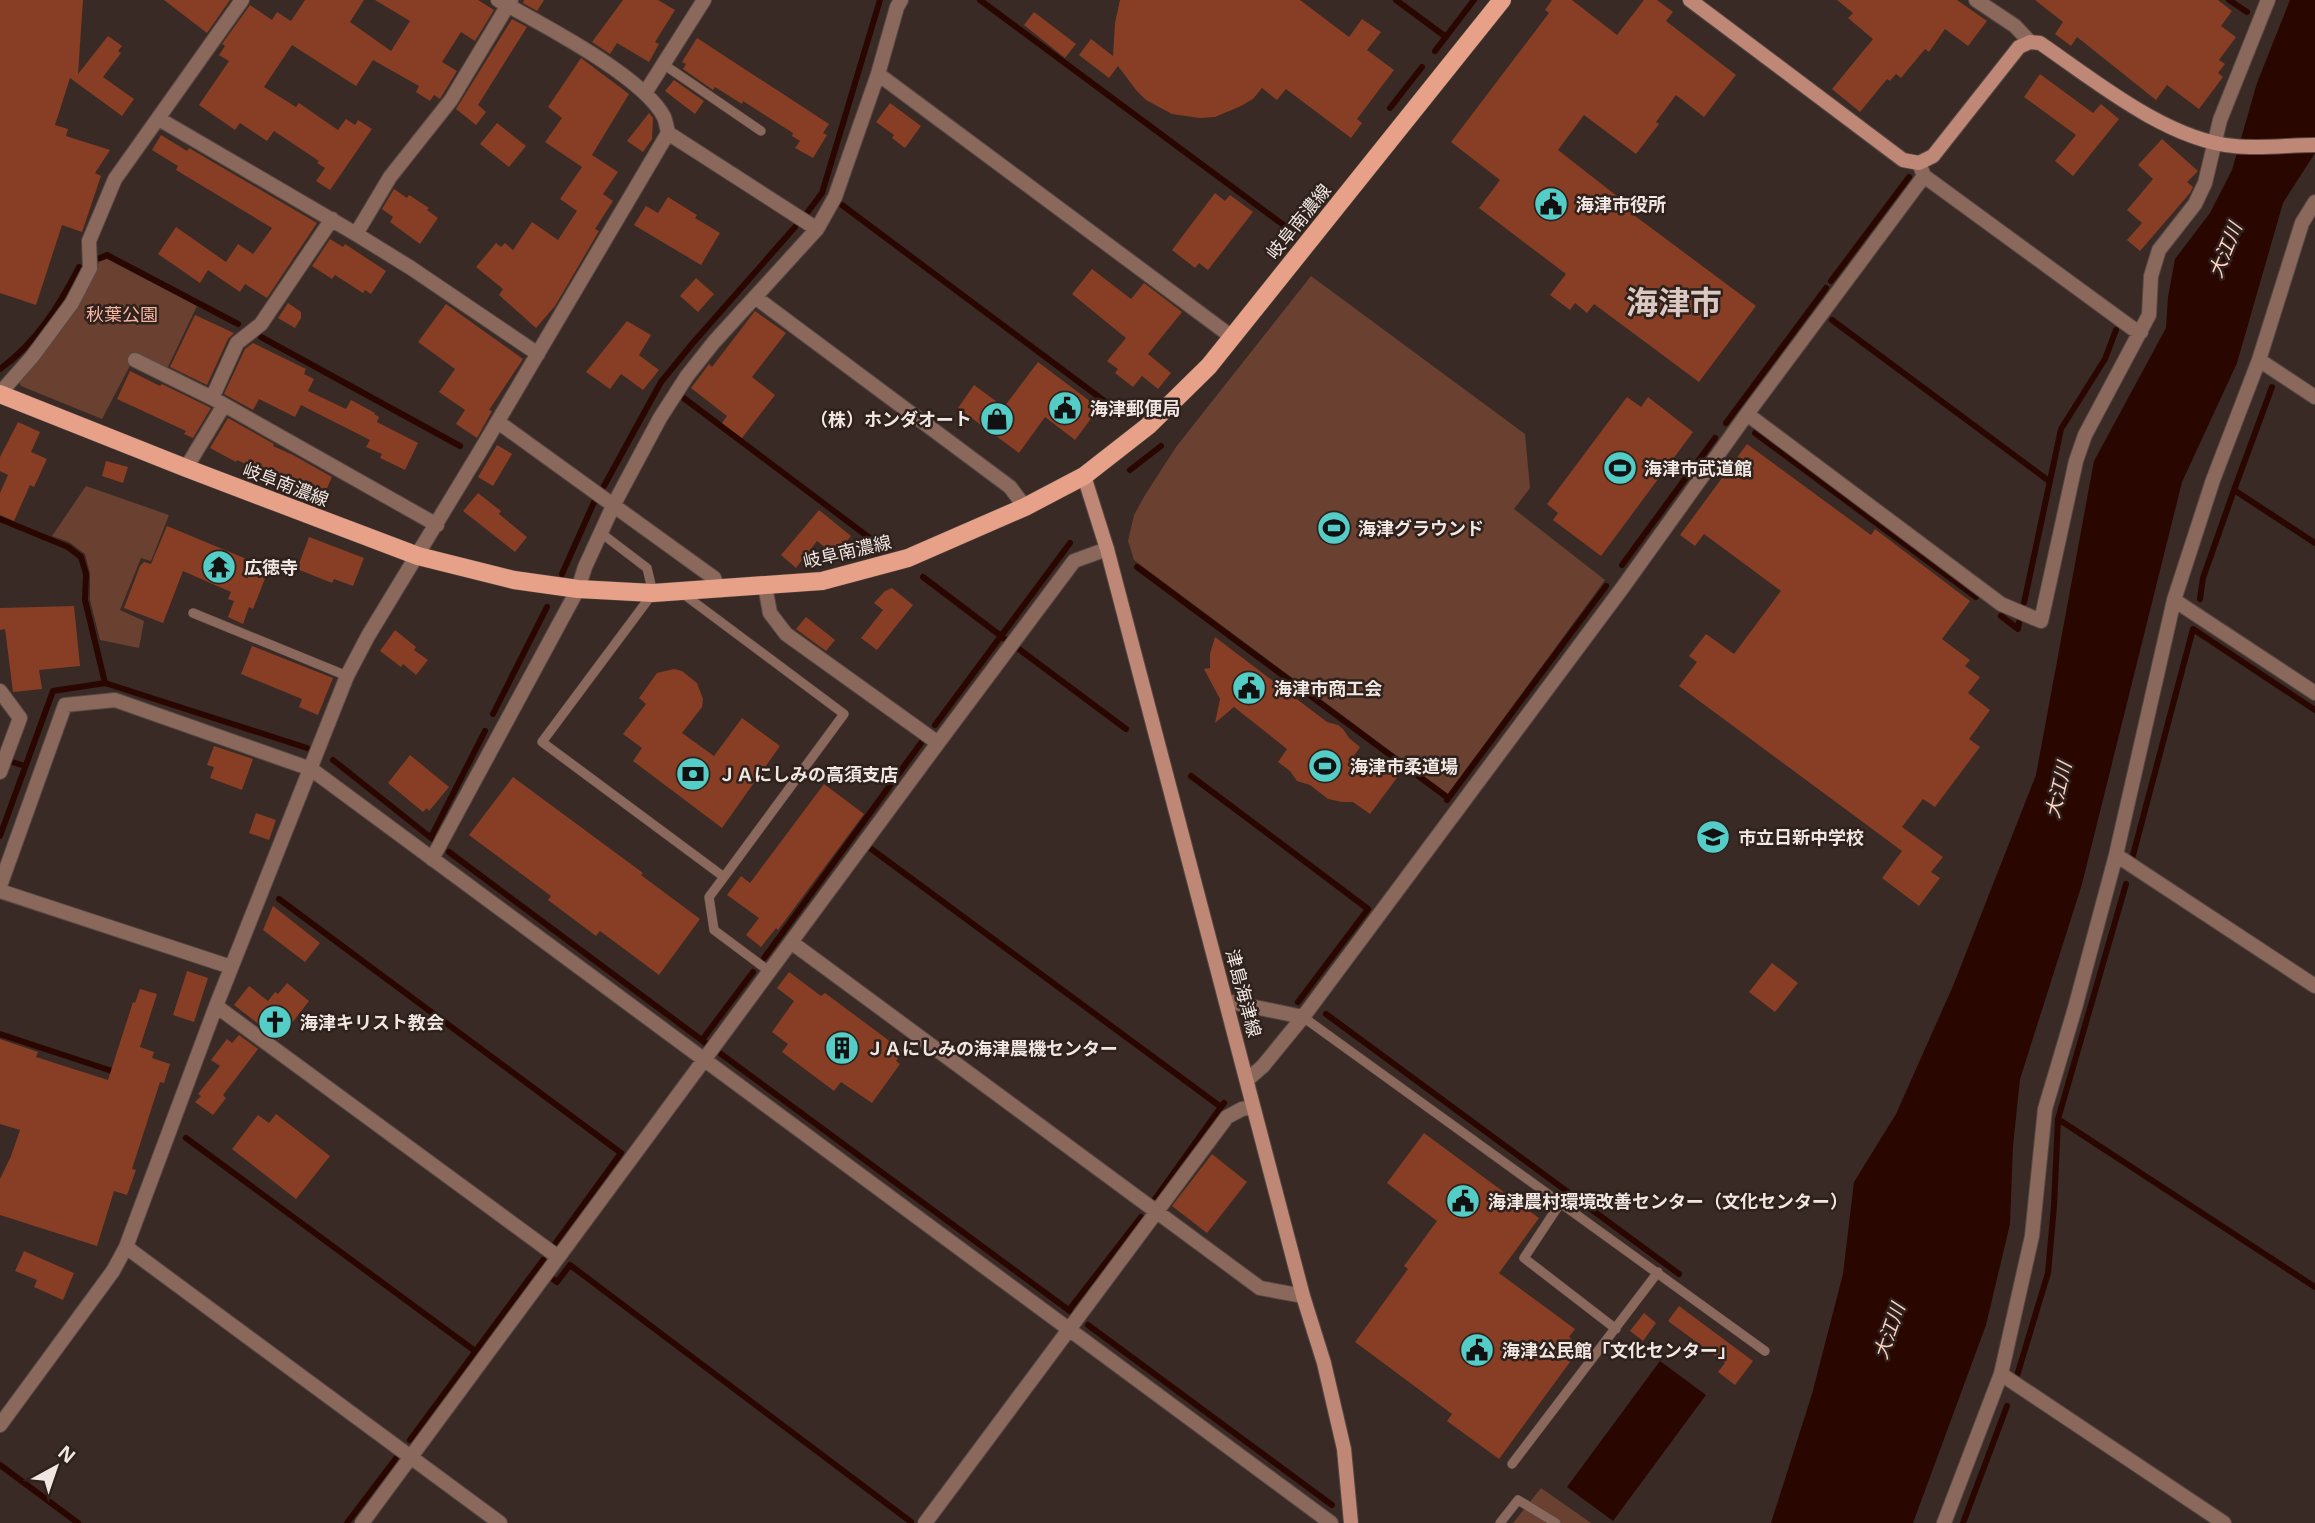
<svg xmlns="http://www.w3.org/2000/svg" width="2315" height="1523" font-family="'Open Sans','Noto Sans JP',sans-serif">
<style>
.green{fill:#6a4031}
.water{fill:#2a0600}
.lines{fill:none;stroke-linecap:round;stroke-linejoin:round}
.stream{stroke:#2a0600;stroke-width:6}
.building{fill:#873e24}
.lane-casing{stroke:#564843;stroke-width:10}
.street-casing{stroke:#564843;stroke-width:16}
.secondary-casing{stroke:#564843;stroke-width:16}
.primary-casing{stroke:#564843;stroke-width:19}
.lane{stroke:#8b685c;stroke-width:9}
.street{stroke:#8b685c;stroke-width:14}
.secondary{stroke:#bf8876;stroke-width:14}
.primary{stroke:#e7a189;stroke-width:18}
.labels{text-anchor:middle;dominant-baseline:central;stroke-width:5;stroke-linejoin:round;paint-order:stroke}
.poi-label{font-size:18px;font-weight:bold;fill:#f0e6e2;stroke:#2f211c;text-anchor:start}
.street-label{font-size:18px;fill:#f0e6e2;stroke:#2f211c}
.park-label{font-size:18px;fill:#f7b6a0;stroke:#2f211c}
.water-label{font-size:19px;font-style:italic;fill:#ffd2c3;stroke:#2f211c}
.town-label{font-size:32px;font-weight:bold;fill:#dbc8c2;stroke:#2f211c}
</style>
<rect width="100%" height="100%" fill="#392a25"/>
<path class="green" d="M107,259L197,306L166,371L135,356L102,419L21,386L18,379L43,354L79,307L99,262Z
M1311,276L1525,434L1530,488L1514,509L1605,580L1448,794L1134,560L1128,541L1134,515L1145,495L1176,447Z
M86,486L169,515L151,561L141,558L120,610L144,621L139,648L100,640L90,600V574L85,554L69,542L52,536Z
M1541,1488L1591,1523H1513Z"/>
<path class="water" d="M2290,0H2315V153L2283,203L2237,363L2182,482L2082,884L2020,1079L2013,1146L2010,1224L1986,1325L1913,1523H1771L1812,1394L1843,1274L1854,1182L1896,1114L1953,986L2036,775L2094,461L2166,328L2168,297L2175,259L2210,213L2232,170L2257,83Z
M1660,1361L1706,1395L1613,1521L1567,1487Z"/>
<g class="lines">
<path class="stream" d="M980,0L1289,229
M1396,0L1446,37
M2229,0L2247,12
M1435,51L1474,0
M1390,108L1422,67
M842,205L1119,412
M807,213L822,193L880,0
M100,258L107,255L238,324
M1831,281L1909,177
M1832,320L2049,481
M261,337L460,446
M0,369C36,343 59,306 79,267
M2272,387L2234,490L2315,543
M681,396L875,542
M1726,423L1826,288
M1755,433L1976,597
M1130,470L1161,446
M604,486L661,382L692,344L795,227
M0,519L68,547L81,557L86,574L85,600L105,683
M1622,565L1715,438
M1137,567L1448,798
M562,574L595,500
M923,577L1005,639
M2200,599L2203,578L2234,490
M2024,603L2061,429L2105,359L2116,330
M2001,616L2018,629L2019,622
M1016,647L1126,729
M493,714L547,607
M935,725L1070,543
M333,760L435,841
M12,762L25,766
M1191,776L1368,909L1298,1002
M1447,800L1606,586
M0,836L53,691L105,683L307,748
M431,837L485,731
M870,848L1221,1107L1224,1103
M449,852L707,1044
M2132,859L2193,629L2315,710
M279,899L621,1153L555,1244
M764,958L921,743
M1326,1014L1679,1274
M0,1034L118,1073
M702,1040L753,972
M717,1051L1074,1314
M2058,1119L2315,1287
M186,1138L475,1351
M1155,1199L1221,1107
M553,1279L557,1282L570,1265L911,1522
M1069,1310L1141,1217
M1088,1325L1332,1505
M2016,1379L2048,1273L2054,1206L2058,1119L2126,884
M410,1440L543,1260
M0,1465L78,1523
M347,1523L397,1457
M1963,1523L2007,1406"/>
</g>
<path class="building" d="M0,0H83L78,74L108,36L122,46L118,51L121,53L103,77L134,99L122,116L70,78L55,125L68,129L66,136L110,150L95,173L101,176L82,232L62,225L36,305L0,293Z
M164,0H230L207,33Z
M305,0H364L350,22L391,51L410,21L375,0H478L494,10L475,41L461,32L442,62L457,71L440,99L434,95L430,101L416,92L419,86L373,60L356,86L292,45L264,87L296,107L299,103L338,130L346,119L355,125L358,120L372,129L330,190L316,181L325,168L317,163L319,161L274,131L267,141L240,123L235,130L199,105L229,61L219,55L225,46L222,44L250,5L272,20L277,12L291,21Z
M524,0H544L537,11L523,3Z
M623,0H658L675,10L655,42L659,44L649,62L617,43L610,54L592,42Z
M1120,0H1300L1349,37L1362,19L1381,32L1367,50L1394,70L1357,119L1362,123L1351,138L1286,89L1277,100L1262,88L1253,99L1241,106L1215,117L1200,118L1172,114L1146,100L1136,90L1118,66L1109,78L1079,55L1091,39L1113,56L1115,23Z
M1552,0H1572L1617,35L1644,0H1657L1673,12L1666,21L1736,75L1704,117L1676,95L1656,122L1659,124L1636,154L1584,115L1558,150L1622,200L1619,204L1756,306L1699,382L1594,304L1587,313L1575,303L1570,310L1550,295L1566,274L1479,208L1500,180L1451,142L1549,13L1545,10Z
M1837,0H1957L1987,21L1968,46L1945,29L1929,52L1925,49L1901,78L1896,74L1890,81L1887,79L1860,112L1832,89L1873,39L1848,18L1853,13Z
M2035,0H2218L2232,11L2221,26L2236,37L2219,60L2225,64L2218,73L2223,77L2199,109L2167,85L2156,100L2077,37L2071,46L2055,34L2063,22Z
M1034,12L1076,44L1065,58L1024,25Z
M512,19L527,27L478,105L486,112L476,125L456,109Z
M697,38L829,124L823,133L827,135L813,158L795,148L800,141L792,136L793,133L743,101L742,104L715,87L713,90L683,69L686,64L682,62Z
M581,58L629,94L592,155L618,172L603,194L613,201L595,229L599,231L555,306L536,328L499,295L503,289L476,267L496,243L501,247L505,243L513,250L532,222L558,240L577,211L560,199L582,167L545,142L562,118L548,107Z
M2040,74L2093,113L2101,104L2119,119L2073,176L2055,161L2076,135L2024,97Z
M674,80L704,101L695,114L665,91Z
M890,103L921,126L905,148L892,138L894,135L876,122Z
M649,113L653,118L652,139L643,152L627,141Z
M497,123L526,146L509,167L480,144Z
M161,135L187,151L189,148L317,223L267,298L245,284L240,292L208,270L200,283L158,254L176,227L226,262L238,244L253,254L272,228L176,170L178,166L152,150Z
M2162,139L2198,171L2187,182L2193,187L2190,193L2140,251L2127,240L2142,223L2127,210L2153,179L2138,165Z
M394,189L407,198L409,195L429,208L427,210L438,218L420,244L390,222L393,217L382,209Z
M1215,193L1225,201L1230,195L1253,212L1208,270L1199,263L1195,268L1172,250Z
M668,197L697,215L695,218L720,233L701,265L634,225L646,206L658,213Z
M330,239L343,247L345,244L386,271L371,294L365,290L363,293L335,275L332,279L312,266Z
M1092,269L1131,299L1144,283L1182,312L1148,354L1171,373L1158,389L1142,376L1133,387L1115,373L1118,369L1107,361L1126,338L1072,294Z
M696,278L714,294L698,312L680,296Z
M288,303L301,312V318L295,328L278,318Z
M446,304L523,359L489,410L492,411L477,438L456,424L465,410L439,392L455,369L418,342Z
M755,311L786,333L752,377L775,395L742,438L722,423L727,416L691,388L709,364L712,367Z
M195,315L234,333L228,339L207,385L170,367Z
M627,321L651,335L639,355L659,370L643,390L621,374L610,389L586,372Z
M253,343L306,369L304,374L314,379L308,391L346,409L351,400L375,413L374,414L379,417L377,422L418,443L405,470L380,458L382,454L366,447L370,440L301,405L295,417L259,399L253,410L224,394L245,349Z
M1038,362L1099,408L1075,440L1045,417L1019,453L958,408L974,385L1004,407Z
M130,371L160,386L162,384L211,408L193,438L184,434L186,431L117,399Z
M1627,397L1641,407L1648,397L1693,432L1601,556L1553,520L1558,513L1547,504Z
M228,418L274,444L273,446L293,455L332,477L319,506L301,499L303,495L293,490L295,486L237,460L236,462L210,448Z
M18,422L40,432L31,452L47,459L34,487L30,485L14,521L0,515V493L8,475L0,471V457Z
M1747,444L1871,535L1875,529L1970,601L1942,639L1970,660L1965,666L1980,677L1968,693L1990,710L1969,739L1980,747L1935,807L1923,799L1902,827L1943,857L1931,872L1940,878L1919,906L1882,878L1902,851L1679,686L1697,662L1689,656L1706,634L1734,654L1781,591L1704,534L1695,546L1680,535Z
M497,445L512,454L493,486L478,477Z
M106,461L128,467L123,483L102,476Z
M478,493L501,511L499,514L527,537L515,552L463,511Z
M819,510L851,536L840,550L835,546L831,552L817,541L796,568L781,555Z
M167,526L249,560L246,568L266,576L253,609L249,607L243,624L228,617L234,601L228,599L231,592L183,571L163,623L124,608L140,566L144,562L151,564Z
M309,537L364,558L353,586L334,579L332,583L297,569Z
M892,588L913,605L877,650L861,638L883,610L874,603L885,591Z
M74,606L80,666L39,670L42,689L13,692L5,629L0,630V608Z
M806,617L835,640L826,651L796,629Z
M395,630L416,647L414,650L428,660L416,675L403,664L401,667L380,651Z
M1215,637L1327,722L1338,725L1343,729L1349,738L1360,747L1353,757L1379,776L1389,761L1402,771L1370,814L1353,802H1342L1328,799L1310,785L1297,781L1290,771L1278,762L1287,749L1234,707L1215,723L1220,699L1204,669L1210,668V654Z
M252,646L333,678L318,715L299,707L302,699L241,674Z
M674,669L682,671L697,683L703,699L702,707L682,733L714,756L742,718L780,746L722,828L633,761L642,748L623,734L646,704L639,698L657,673Z
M214,746L253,759L242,790L210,778L214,767L207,765Z
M410,755L449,787L429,811L427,808L423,812L388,783Z
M513,777L643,873L641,875L700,919L659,975L600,931L596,936L548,900L551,896L469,835Z
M824,784L864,814L778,930L776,928L761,947L746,935L759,918L727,895L741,876L750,883Z
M256,813L276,820L269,840L249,833Z
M273,906L320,943L305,962L263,930Z
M1772,963L1798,983L1775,1012L1749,992Z
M187,971L208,978L194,1022L173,1015Z
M789,972L821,996L825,993L903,1051L896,1061L900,1064L872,1103L841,1082L834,1091L782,1052L788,1044L772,1032L794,1001L777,988Z
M287,983L309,1001L279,1040L234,1005L249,986L268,1001L275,992L278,994Z
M140,989L157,994L140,1047L154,1052L152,1058L170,1064L164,1083L160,1082L132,1169L136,1170L127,1195L114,1191L97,1246L0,1215V1179L11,1156L20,1130L0,1124V1039L38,1052L36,1057L108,1080L133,1002L135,1003Z
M239,1035L258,1049L223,1095L226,1098L213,1115L195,1102L201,1096L198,1094L220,1066L211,1060L227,1039L232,1043Z
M276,1114L330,1156L296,1199L232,1149L258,1115L269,1123Z
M1424,1133L1539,1218L1499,1273L1575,1329L1569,1337L1581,1347L1499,1459L1447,1421L1452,1414L1355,1342L1408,1269L1404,1266L1437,1221L1387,1183Z
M1212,1154L1247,1182L1207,1233L1172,1206Z
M24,1251L74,1273L63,1300L34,1287L37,1280L15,1271Z
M1679,1306L1753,1361L1735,1385L1718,1372L1725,1363L1668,1321Z
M1644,1313L1656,1323L1643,1341L1630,1331Z"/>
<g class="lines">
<g class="lane-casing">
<path id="lane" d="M663,64L761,131
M601,533L647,568L653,593L542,742L724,877L709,897L714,930L769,971
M682,593L844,714L724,877
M193,613L347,676
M1303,1017L1765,1351
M1561,1202L1524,1258L1616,1329
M1512,1464L1658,1272
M1500,1523L1518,1500L1556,1523"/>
</g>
<g class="street-casing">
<path id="street" d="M901,0L897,7L878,74L1232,337
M1976,0L2015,26L2030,42
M645,93L704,0
M159,119L356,234L411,268L538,354
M668,133L817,229
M1924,176L2132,328L2141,332
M356,234L390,177L451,100L511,0
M755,297L1010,487L1025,507
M135,360L212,398L437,525
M2259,360L2315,397
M0,393L32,357L72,303L90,268L89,241L115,179L242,0
M212,398L237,343L261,324L332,219
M1747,414L2001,604L2041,621L2076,461L2085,435L2149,315L2151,276L2159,250L2195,204L2205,183L2220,120L2268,0
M498,422L714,578L719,590
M186,468L224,405
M765,586L770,613L786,634L938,743L1074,561L1107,549
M2174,600L2315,693
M0,691L20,718L0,772
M2116,855L2315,986
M432,859L578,589L585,567L614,504L660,418L687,376L714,342L817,229L835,197L878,74
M0,886L65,705L115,700L311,769L1331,1523
M0,891L231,967
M791,942L1260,1288L1303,1296
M1226,1001L1303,1017
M216,1006L558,1257
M1247,1080L1263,1066L1303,1017L1623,587L1747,414L1924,176L1919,163
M126,1247L500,1523
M2001,1374L2224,1523
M0,1425L113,1271L126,1247L216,1006L347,676L368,636L479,453L668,133C667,128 666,122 664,117C643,76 541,24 498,0
M362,1523L938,743
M925,1523L1227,1117L1242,1109L1253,1107
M1944,1523L2001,1374L2032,1236L2045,1109L2075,1008L2116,855L2174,600L2213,480L2259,360L2302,223L2315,202"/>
</g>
<g class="secondary-casing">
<path id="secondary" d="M1690,0L1903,160L1919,163L1933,156L2019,47L2030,42L2040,43C2094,80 2167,140 2234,146C2260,149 2289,145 2315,145
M1084,476L1107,549L1303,1296L1324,1363L1344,1449L1351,1523"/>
</g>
<g class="primary-casing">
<path id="primary" d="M0,394L186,468L418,556L514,580L578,589L653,593L822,581L908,558L1025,507L1084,476L1148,426L1209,366L1502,0"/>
</g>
<use href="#lane" class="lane"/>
<use href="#street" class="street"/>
<use href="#secondary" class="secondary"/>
<use href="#primary" class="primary"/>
</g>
<defs>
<g id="civic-disc" transform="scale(1.75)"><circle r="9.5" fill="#54cdc6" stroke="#2f211c"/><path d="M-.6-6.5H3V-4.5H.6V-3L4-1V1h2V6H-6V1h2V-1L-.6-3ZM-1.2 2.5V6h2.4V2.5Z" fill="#111"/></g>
<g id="shop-disc" transform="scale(1.75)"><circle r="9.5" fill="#54cdc6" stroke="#2f211c"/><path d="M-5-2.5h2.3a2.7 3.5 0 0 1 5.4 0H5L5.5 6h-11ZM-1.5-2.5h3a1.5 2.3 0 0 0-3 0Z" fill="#111"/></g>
<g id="stadium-disc" transform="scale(1.75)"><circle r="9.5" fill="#54cdc6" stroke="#2f211c"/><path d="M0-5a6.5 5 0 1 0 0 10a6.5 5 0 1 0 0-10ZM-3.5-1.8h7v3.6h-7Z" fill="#111"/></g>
<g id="temple-disc" transform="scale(1.75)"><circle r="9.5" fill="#54cdc6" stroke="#2f211c"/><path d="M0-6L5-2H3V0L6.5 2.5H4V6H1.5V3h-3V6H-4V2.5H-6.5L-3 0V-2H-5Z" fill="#111"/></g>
<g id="bank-disc" transform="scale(1.75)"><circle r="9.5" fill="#54cdc6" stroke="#2f211c"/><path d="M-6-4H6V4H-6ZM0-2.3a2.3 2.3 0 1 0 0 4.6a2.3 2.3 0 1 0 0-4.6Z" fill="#111"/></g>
<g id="school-disc" transform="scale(1.75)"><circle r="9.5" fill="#54cdc6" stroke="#2f211c"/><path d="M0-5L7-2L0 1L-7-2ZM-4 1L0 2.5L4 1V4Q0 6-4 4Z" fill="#111"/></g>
<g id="church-disc" transform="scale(1.75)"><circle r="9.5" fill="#54cdc6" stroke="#2f211c"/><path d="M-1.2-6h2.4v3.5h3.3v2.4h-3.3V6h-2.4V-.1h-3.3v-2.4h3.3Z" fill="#111"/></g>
<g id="building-disc" transform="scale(1.75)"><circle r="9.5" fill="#54cdc6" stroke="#2f211c"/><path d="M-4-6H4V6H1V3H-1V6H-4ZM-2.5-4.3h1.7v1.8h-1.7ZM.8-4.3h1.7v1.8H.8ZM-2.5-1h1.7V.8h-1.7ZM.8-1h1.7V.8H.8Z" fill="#111"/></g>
</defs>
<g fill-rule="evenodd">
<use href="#civic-disc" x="1551" y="204"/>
<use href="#civic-disc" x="1065" y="408"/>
<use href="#shop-disc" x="997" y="419"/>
<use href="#stadium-disc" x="1620" y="468"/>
<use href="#stadium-disc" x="1334" y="528"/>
<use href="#temple-disc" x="219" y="567"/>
<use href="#civic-disc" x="1249" y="688"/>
<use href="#stadium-disc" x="1325" y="766"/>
<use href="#bank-disc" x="693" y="774"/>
<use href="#school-disc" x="1713" y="837"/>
<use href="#church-disc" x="275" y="1022"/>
<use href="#building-disc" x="842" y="1048"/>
<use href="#civic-disc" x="1463" y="1201"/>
<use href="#civic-disc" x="1477" y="1350"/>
</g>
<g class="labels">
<g class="poi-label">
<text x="1576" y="204">海津市役所</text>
<text x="1090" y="408">海津郵便局</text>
<text x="972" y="419" text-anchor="end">（株）ホンダオート</text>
<text x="1644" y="468">海津市武道館</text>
<text x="1358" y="528">海津グラウンド</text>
<text x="244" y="567">広徳寺</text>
<text x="1274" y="688">海津市商工会</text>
<text x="1350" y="766">海津市柔道場</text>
<text x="718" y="774">ＪＡにしみの高須支店</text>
<text x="1738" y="837">市立日新中学校</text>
<text x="300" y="1022">海津キリスト教会</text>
<text x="866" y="1048">ＪＡにしみの海津農機センター</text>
<text x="1488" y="1201">海津農村環境改善センター（文化センター）</text>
<text x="1502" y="1350">海津公民館「文化センター」</text>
</g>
<g class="street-label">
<text transform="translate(1298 221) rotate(-51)">岐阜南濃線</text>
<text transform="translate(286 484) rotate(21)">岐阜南濃線</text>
<text transform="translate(847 551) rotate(-13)">岐阜南濃線</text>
<text transform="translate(1244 993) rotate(75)">津島海津線</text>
</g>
<g class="park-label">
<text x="122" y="314">秋葉公園</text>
</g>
<g class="water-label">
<text transform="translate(2225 250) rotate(-68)">大江川</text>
<text transform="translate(2058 790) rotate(-77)">大江川</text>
<text transform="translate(1889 1331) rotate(-71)">大江川</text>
</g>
<g class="town-label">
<text x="1674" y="301">海津市</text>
</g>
</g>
<g transform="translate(56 1467) rotate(40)" stroke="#2f211c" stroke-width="5" paint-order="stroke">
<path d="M0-5L12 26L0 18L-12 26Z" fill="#f0e6e2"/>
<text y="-10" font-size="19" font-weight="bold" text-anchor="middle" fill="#f0e6e2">N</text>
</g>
</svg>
